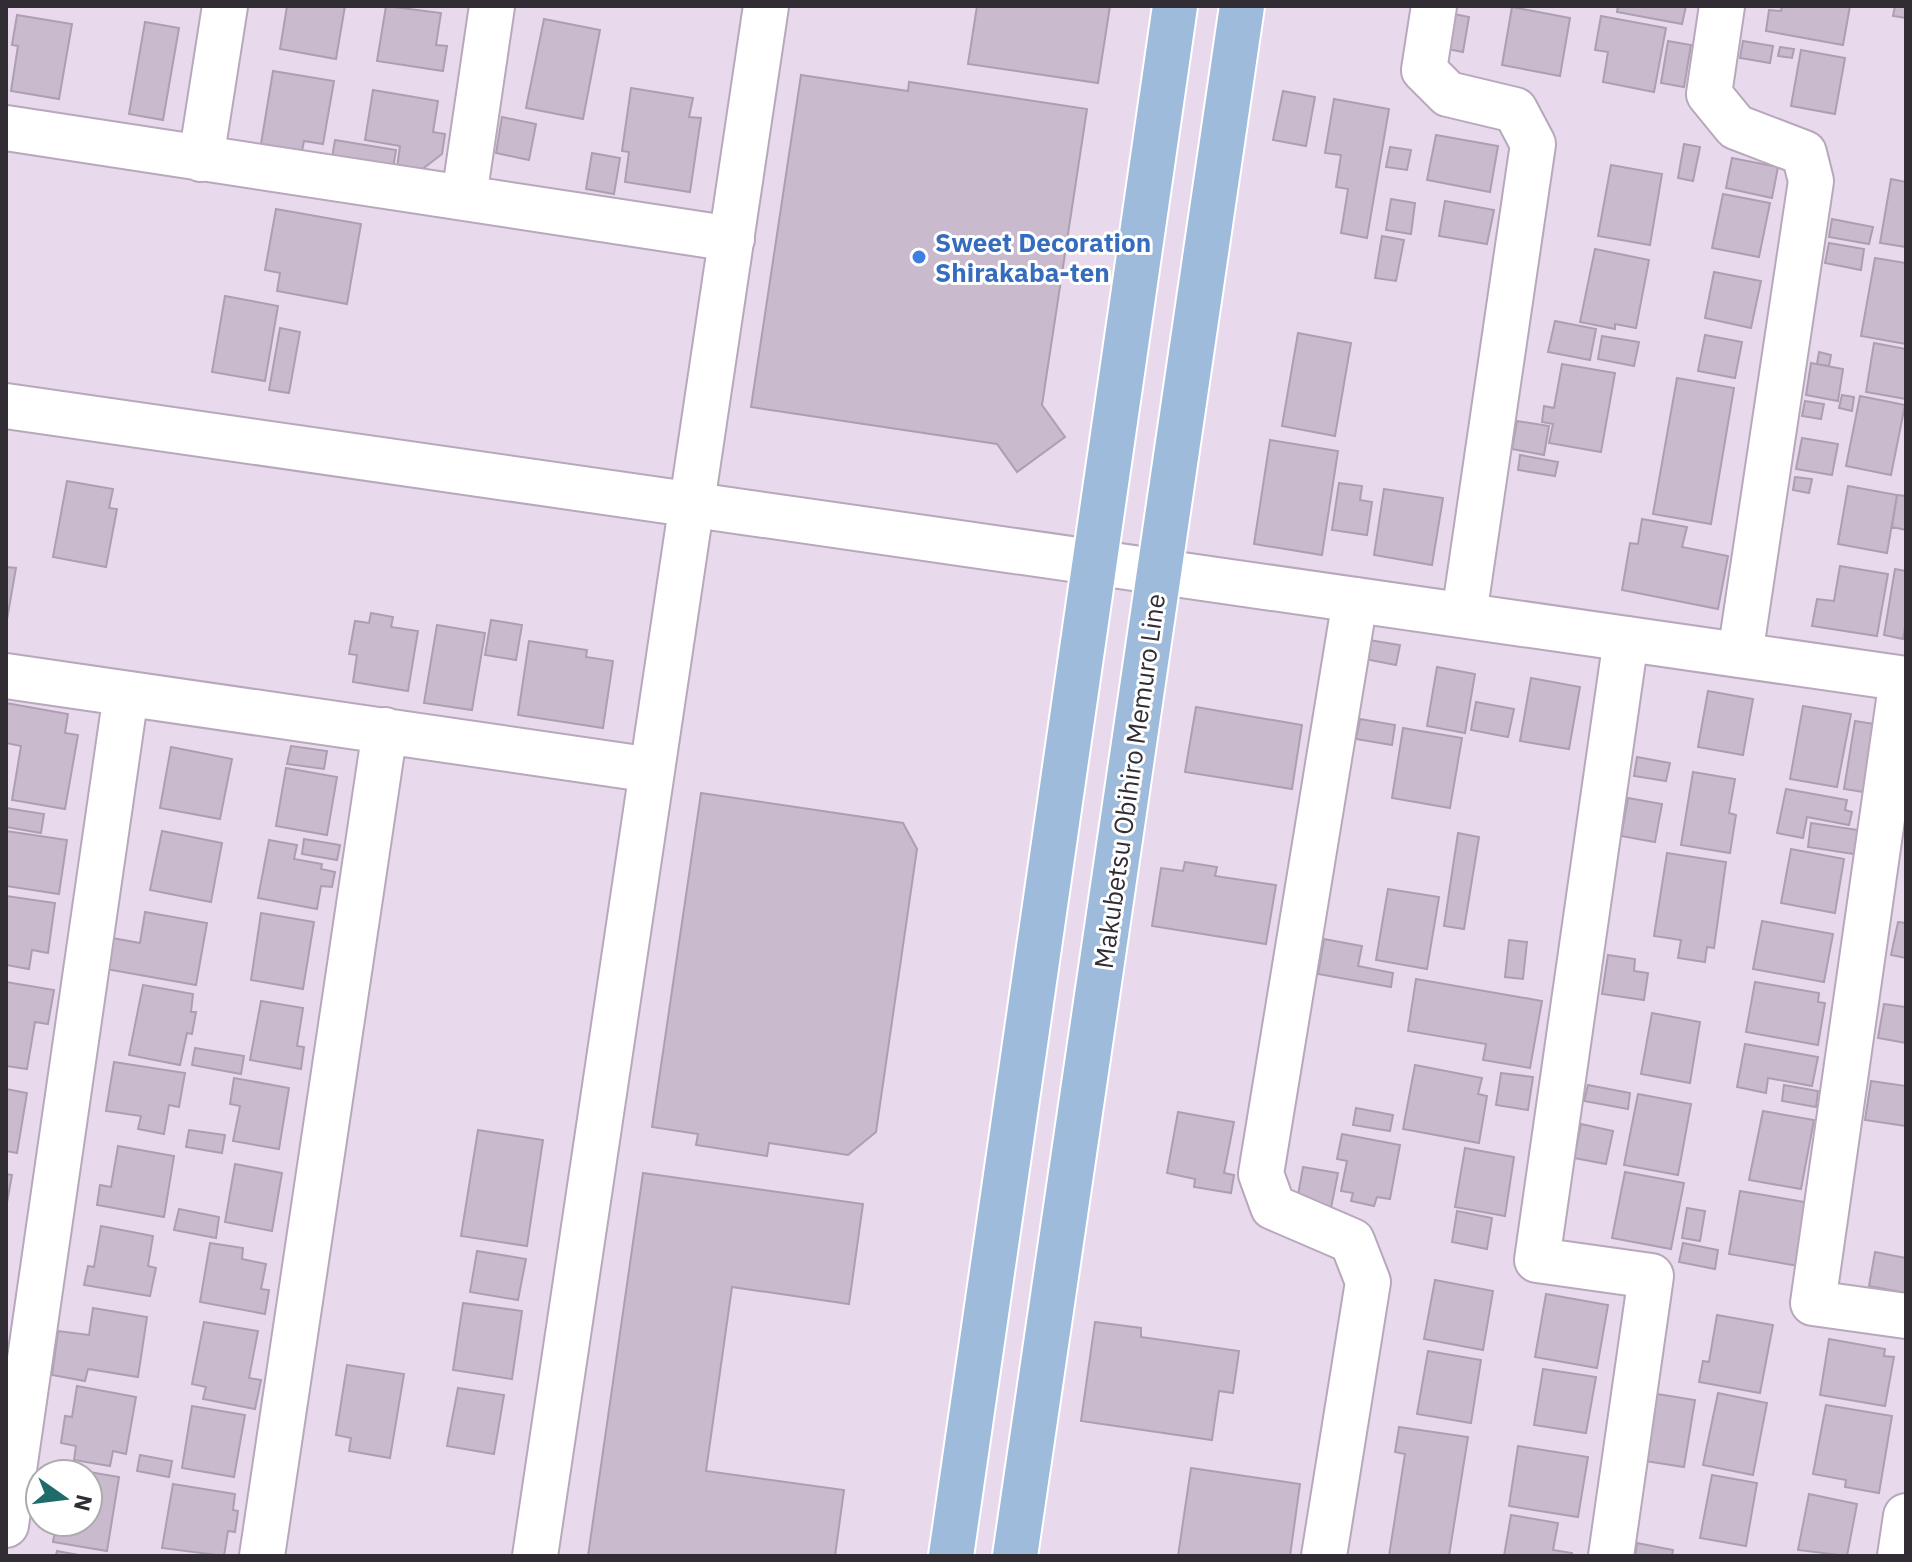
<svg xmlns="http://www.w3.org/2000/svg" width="1912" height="1562" font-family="'IBM Plex Sans',sans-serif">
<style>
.building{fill:#c9bacd;stroke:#ad9fb2;stroke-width:2}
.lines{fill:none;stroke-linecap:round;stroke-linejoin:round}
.minor-casing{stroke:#b7a8bb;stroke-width:48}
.tertiary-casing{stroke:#b7a8bb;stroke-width:48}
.primary-casing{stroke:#fff;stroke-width:48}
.minor{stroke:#fff;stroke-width:44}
.tertiary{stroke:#fff;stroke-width:44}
.primary{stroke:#9ebbdc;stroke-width:44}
.shop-dot{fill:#3f7fe0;stroke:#fff;stroke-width:3}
.labels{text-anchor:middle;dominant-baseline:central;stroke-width:6;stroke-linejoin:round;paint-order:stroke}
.shop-label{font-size:26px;font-weight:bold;fill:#366cbe;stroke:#fff;text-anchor:start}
.street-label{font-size:26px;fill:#322c34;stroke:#fff}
</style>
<rect width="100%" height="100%" fill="#e8d9ed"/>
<path class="building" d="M287,6H345L336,59L280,49Z
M386,6L441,13L436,45L447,46L443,71L377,61Z
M977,6H1110L1098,83L968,64Z
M1618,6H1686L1682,24L1617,12Z
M1782,6H1850L1843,45L1766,31L1769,10L1781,11Z
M1895,6H1906V18L1893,16Z
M1512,7L1570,18L1560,76L1502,65Z
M1454,14L1469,17L1463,52L1447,49Z
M17,15L72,24L59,99L11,91L18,46L12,45Z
M1601,16L1666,28L1654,92L1603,82L1608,52L1595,50Z
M544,19L600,30L583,119L526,108Z
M145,22L179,28L163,120L129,114Z
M1668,41L1691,45L1684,87L1661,83Z
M1743,41L1773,46L1770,63L1740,58Z
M1780,47L1794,49L1792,58L1778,56Z
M1801,50L1845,58L1835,114L1791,106Z
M273,71L334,81L323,144L304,141L302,151L261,144Z
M801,75L908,91L909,82L1087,109L1042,405L1065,437L1017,472L997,444L751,407Z
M631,88L693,98L689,117L701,118L690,192L625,182L629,152L622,151Z
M373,90L438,101L433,132L445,134L442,154L420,171L397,168L400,146L365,140Z
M1283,91L1315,97L1306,146L1273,140Z
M1334,99L1389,109L1367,238L1341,233L1348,189L1336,187L1341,155L1325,153Z
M502,117L536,124L529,160L496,153Z
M1436,135L1498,146L1490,192L1427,180Z
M335,140L396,150L393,168L332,158Z
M1684,144L1700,147L1693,181L1678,178Z
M1390,147L1411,150L1407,170L1386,167Z
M592,153L620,158L614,194L586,189Z
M1732,158L1778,167L1772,198L1726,188Z
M1611,165L1662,174L1650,245L1598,236Z
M1891,179L1906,182V247L1880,243Z
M1723,194L1770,203L1759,257L1712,248Z
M1391,199L1415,203L1411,234L1386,230Z
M1445,201L1494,210L1487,244L1439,236Z
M276,209L361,224L347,304L277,291L280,273L265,270Z
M1832,219L1873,227L1869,244L1829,237Z
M1382,236L1404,240L1396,281L1375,278Z
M1829,243L1864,249L1861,270L1825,263Z
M1595,249L1649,260L1636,328L1615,324V329L1580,322Z
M1875,258L1906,263V344L1861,336Z
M1714,272L1761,281L1751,328L1705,318Z
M225,296L278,306L265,381L212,372Z
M1555,321L1596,329L1590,360L1548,352Z
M280,328L300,332L289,393L269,390Z
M1298,333L1351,343L1335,436L1282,426Z
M1705,335L1742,342L1735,378L1698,371Z
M1602,336L1639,342L1634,366L1598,359Z
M1874,343L1906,349V399L1866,392Z
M1819,352L1831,355L1829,366L1817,364Z
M1811,363L1843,369L1838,401L1806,395Z
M1562,364L1615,373L1601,452L1549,443L1553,424L1542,422L1544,406L1554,408Z
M1677,378L1734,388L1711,524L1653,514Z
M1842,395L1854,397L1852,411L1839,408Z
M1860,396L1905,405L1891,475L1846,466Z
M1805,401L1824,404L1821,419L1802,416Z
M1517,421L1549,426L1544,455L1512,449Z
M1802,438L1838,444L1832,475L1796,469Z
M1270,440L1338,451L1322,555L1254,544Z
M1520,455L1558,462L1555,476L1518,470Z
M1795,477L1812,479L1809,493L1793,490Z
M67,481L113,489L109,508L117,509L106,567L53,557Z
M1339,483L1362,486L1360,500L1372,502L1367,535L1332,530Z
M1848,486L1897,495L1887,553L1838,544Z
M1384,489L1443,498L1432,565L1374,555Z
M1897,495L1906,496V530L1892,527Z
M1642,519L1687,527L1682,547L1728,556L1718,609L1622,590L1630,543L1638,544Z
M1840,566L1888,574L1877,636L1812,626L1817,599L1834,601Z
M6,567L16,568L6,625Z
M1895,569L1906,571V621L1903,639L1884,635Z
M371,613L393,617L391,627L418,631L408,691L353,682L357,655L349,654L355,621L369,623Z
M491,620L522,625L516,660L485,655Z
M437,625L485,633L472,710L424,703Z
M1369,640L1400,645L1396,665L1365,659Z
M529,641L587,650L586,657L613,661L603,728L518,715Z
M1437,667L1475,674L1465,733L1427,726Z
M1531,678L1580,687L1569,749L1520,741Z
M1708,691L1753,699L1743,755L1698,747Z
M1476,702L1514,709L1508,737L1471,730Z
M6,703L68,714L65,733L78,735L65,809L12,800L21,746L6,743Z
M1803,706L1851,714L1837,787L1790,779Z
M1196,707L1302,725L1292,789L1185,772Z
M1360,719L1395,725L1392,745L1356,739Z
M1855,721L1881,725L1870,793L1844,789Z
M1403,728L1462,738L1450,808L1392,798Z
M291,746L327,751L324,769L287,764Z
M171,747L232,759L220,819L160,808Z
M1637,757L1670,763L1666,781L1634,776Z
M286,768L337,777L327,835L276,826Z
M1693,772L1735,779L1729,813L1736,815L1730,853L1681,845Z
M1786,789L1847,800L1845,810L1852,812L1849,825L1807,817L1803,838L1777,833Z
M701,793L903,823L917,849L876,1132L848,1155L769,1143L767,1156L696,1145L698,1134L652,1127Z
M1628,798L1662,804L1655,842L1621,836Z
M6,808L44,814L41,833L6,827Z
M1811,823L1858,830L1854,854L1808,847Z
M6,831L67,840L59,894L6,886Z
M162,831L222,843L211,902L150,890Z
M1458,833L1479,837L1464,929L1444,926Z
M304,839L340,845L337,860L302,854Z
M269,840L297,845L294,859L322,864L321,869L335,872L332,887L321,886L317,909L258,898Z
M1791,849L1844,859L1835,913L1781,903Z
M1667,853L1726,862L1714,948L1707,947L1705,962L1678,958L1681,940L1654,936Z
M1185,862L1217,867L1215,876L1276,885L1266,944L1152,926L1161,868L1183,871Z
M1388,889L1439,897L1427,969L1376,960Z
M6,896L55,903L48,953L32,950L29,969L6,965Z
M145,912L207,923L196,985L106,969L112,938L140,943Z
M261,913L314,922L303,989L251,980Z
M1762,921L1833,934L1824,982L1753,969Z
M1898,922L1906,923V958L1891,955Z
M1324,939L1362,946L1358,966L1393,973L1391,987L1318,974Z
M1509,940L1527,942L1523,979L1505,977Z
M1608,955L1635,959L1634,971L1648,973L1644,1000L1602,994Z
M1416,979L1542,1001L1530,1068L1483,1060L1486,1044L1408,1031Z
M6,982L54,990L48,1024L35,1022L27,1069L6,1066Z
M1755,982L1819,993L1818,1002L1825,1003L1818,1045L1746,1032Z
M143,985L193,994L191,1012H196L192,1034L187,1033L180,1065L129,1055Z
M261,1001L303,1008L297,1046L304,1047L301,1069L250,1060Z
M1884,1004L1906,1007V1043L1878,1038Z
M1652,1013L1700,1022L1690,1083L1641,1074Z
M1745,1044L1818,1057L1812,1086L1768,1078L1766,1093L1737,1087Z
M195,1048L244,1056L241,1074L192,1065Z
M114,1062L185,1073L179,1107L169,1105L164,1134L138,1129L141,1116L106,1111Z
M1415,1065L1482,1078L1478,1094L1487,1096L1479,1143L1403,1129Z
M1501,1073L1533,1077L1528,1110L1496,1105Z
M234,1078L289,1088L279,1149L233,1141L240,1106L230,1104Z
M1871,1081L1906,1086V1126L1865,1120Z
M1588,1085L1630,1093L1628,1109L1584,1101Z
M1784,1085L1818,1091L1816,1107L1782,1101Z
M6,1089L27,1093L17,1153L6,1151Z
M1638,1094L1691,1104L1678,1175L1624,1165Z
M1356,1108L1393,1115L1390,1131L1353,1125Z
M1763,1111L1814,1120L1801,1189L1749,1180Z
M1178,1112L1234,1122L1224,1173L1234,1175L1231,1193L1194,1187L1195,1179L1167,1173Z
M1581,1124L1613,1131L1606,1164L1574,1158Z
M189,1130L225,1135L222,1153L186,1147Z
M478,1130L543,1140L527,1246L461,1236Z
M1342,1134L1400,1145L1390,1199L1377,1197L1374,1206L1351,1201L1353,1193L1341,1191L1347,1161L1337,1159Z
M118,1146L174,1156L164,1217L97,1205L100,1185L111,1187Z
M1465,1148L1514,1157L1505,1216L1455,1207Z
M235,1164L282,1173L272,1231L225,1222Z
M1303,1167L1338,1173L1331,1208L1297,1201Z
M1625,1172L1684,1183L1671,1249L1612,1238Z
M643,1173L863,1204L849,1304L732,1287L706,1471L844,1490L835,1556H588Z
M6,1174L12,1175L6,1208Z
M1740,1191L1810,1203L1799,1266L1729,1254Z
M1687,1208L1705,1211L1700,1241L1682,1238Z
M179,1209L219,1217L216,1238L174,1230Z
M1457,1211L1492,1218L1487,1249L1452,1242Z
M101,1226L153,1236L148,1266L156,1268L150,1296L84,1285L88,1266L94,1267Z
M210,1243L243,1248L242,1259L266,1264L261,1289L269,1290L265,1314L200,1302Z
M1683,1243L1718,1250L1715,1269L1679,1262Z
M477,1251L526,1259L518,1300L470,1292Z
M1875,1252L1906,1258V1293L1869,1286Z
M1435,1280L1493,1291L1483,1350L1424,1339Z
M1546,1294L1608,1305L1597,1368L1535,1357Z
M463,1303L522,1311L512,1379L453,1370Z
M93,1308L147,1317L138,1377L88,1369L85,1381L52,1375L58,1331L89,1335Z
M1717,1315L1773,1325L1760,1393L1699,1382L1703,1361L1709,1362Z
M204,1322L258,1331L249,1378L261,1380L255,1409L203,1399L206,1387L192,1384Z
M1095,1322L1141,1328V1337L1239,1351L1233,1393L1219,1391L1212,1440L1081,1421Z
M1829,1339L1885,1349L1884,1356L1894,1357L1885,1406L1820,1395Z
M1428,1351L1481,1360L1471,1423L1417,1414Z
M347,1365L404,1374L390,1458L349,1451L351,1438L336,1435Z
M1543,1369L1596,1377L1586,1433L1534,1425Z
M77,1386L136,1397L126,1454L113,1451L110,1466L74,1460L76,1446L61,1443L65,1416L72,1417Z
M458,1388L504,1395L494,1454L447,1446Z
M1718,1393L1767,1403L1753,1475L1703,1465Z
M1657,1394L1695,1400L1684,1467L1645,1461Z
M1826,1405L1892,1416L1879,1493L1845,1487L1846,1480L1813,1474Z
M192,1406L245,1415L234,1477L182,1468Z
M1399,1427L1468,1437L1449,1556H1389L1405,1454L1395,1452Z
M1518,1446L1588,1457L1578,1517L1509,1506Z
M140,1455L172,1461L169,1477L137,1471Z
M66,1468L119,1477L107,1551L53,1542L55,1531L45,1529L46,1522H88V1474H65Z
M1191,1468L1300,1484L1290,1556H1178Z
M1712,1475L1757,1483L1746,1546L1700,1538Z
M173,1484L235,1494L233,1510L238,1511L235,1532L228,1531L224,1556L162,1548Z
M1809,1494L1857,1504L1847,1556L1798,1550Z
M1511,1515L1558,1523L1553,1550L1572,1553V1556H1504Z
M1637,1543L1673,1550L1672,1556H1635Z
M57,1551L84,1556H56Z"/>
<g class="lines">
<g class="minor-casing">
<path id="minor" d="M1434,6L1424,70L1448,94L1515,110L1533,144L1464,615
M1722,6L1709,94L1736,127L1804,153L1811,181L1740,655
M6,128L732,239
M201,159L225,6
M464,197L492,6
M6,676L652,770
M1902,679L1813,1303L1906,1316
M6,1525L126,694
M262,1556L385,730
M535,1556L766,6
M1324,1556L1368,1282L1352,1241L1273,1207L1261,1174L1355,600
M1611,1556L1651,1276L1537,1260L1626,639
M1900,1556L1906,1516"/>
</g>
<g class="tertiary-casing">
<path id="tertiary" d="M6,406L1906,679"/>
</g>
<g class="primary-casing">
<path id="primary" d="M951,1556L1175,6
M1015,1556L1242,6"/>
</g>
<use href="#minor" class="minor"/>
<use href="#tertiary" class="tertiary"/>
<use href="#primary" class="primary"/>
</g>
<circle class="shop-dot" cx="919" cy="257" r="8"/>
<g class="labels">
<g class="shop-label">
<text x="935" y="242">Sweet Decoration<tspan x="935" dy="30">Shirakaba-ten</tspan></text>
</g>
<g class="street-label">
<text transform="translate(1129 781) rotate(-82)">Makubetsu Obihiro Memuro Line</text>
</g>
</g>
<rect width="1912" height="1562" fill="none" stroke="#322c34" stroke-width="16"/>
<g transform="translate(64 1498) rotate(104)"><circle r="38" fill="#ffffff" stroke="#adabae" stroke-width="2"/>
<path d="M0-6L14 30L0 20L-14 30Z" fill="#1e6b6a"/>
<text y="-12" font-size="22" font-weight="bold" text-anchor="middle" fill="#322c34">N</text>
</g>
</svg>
